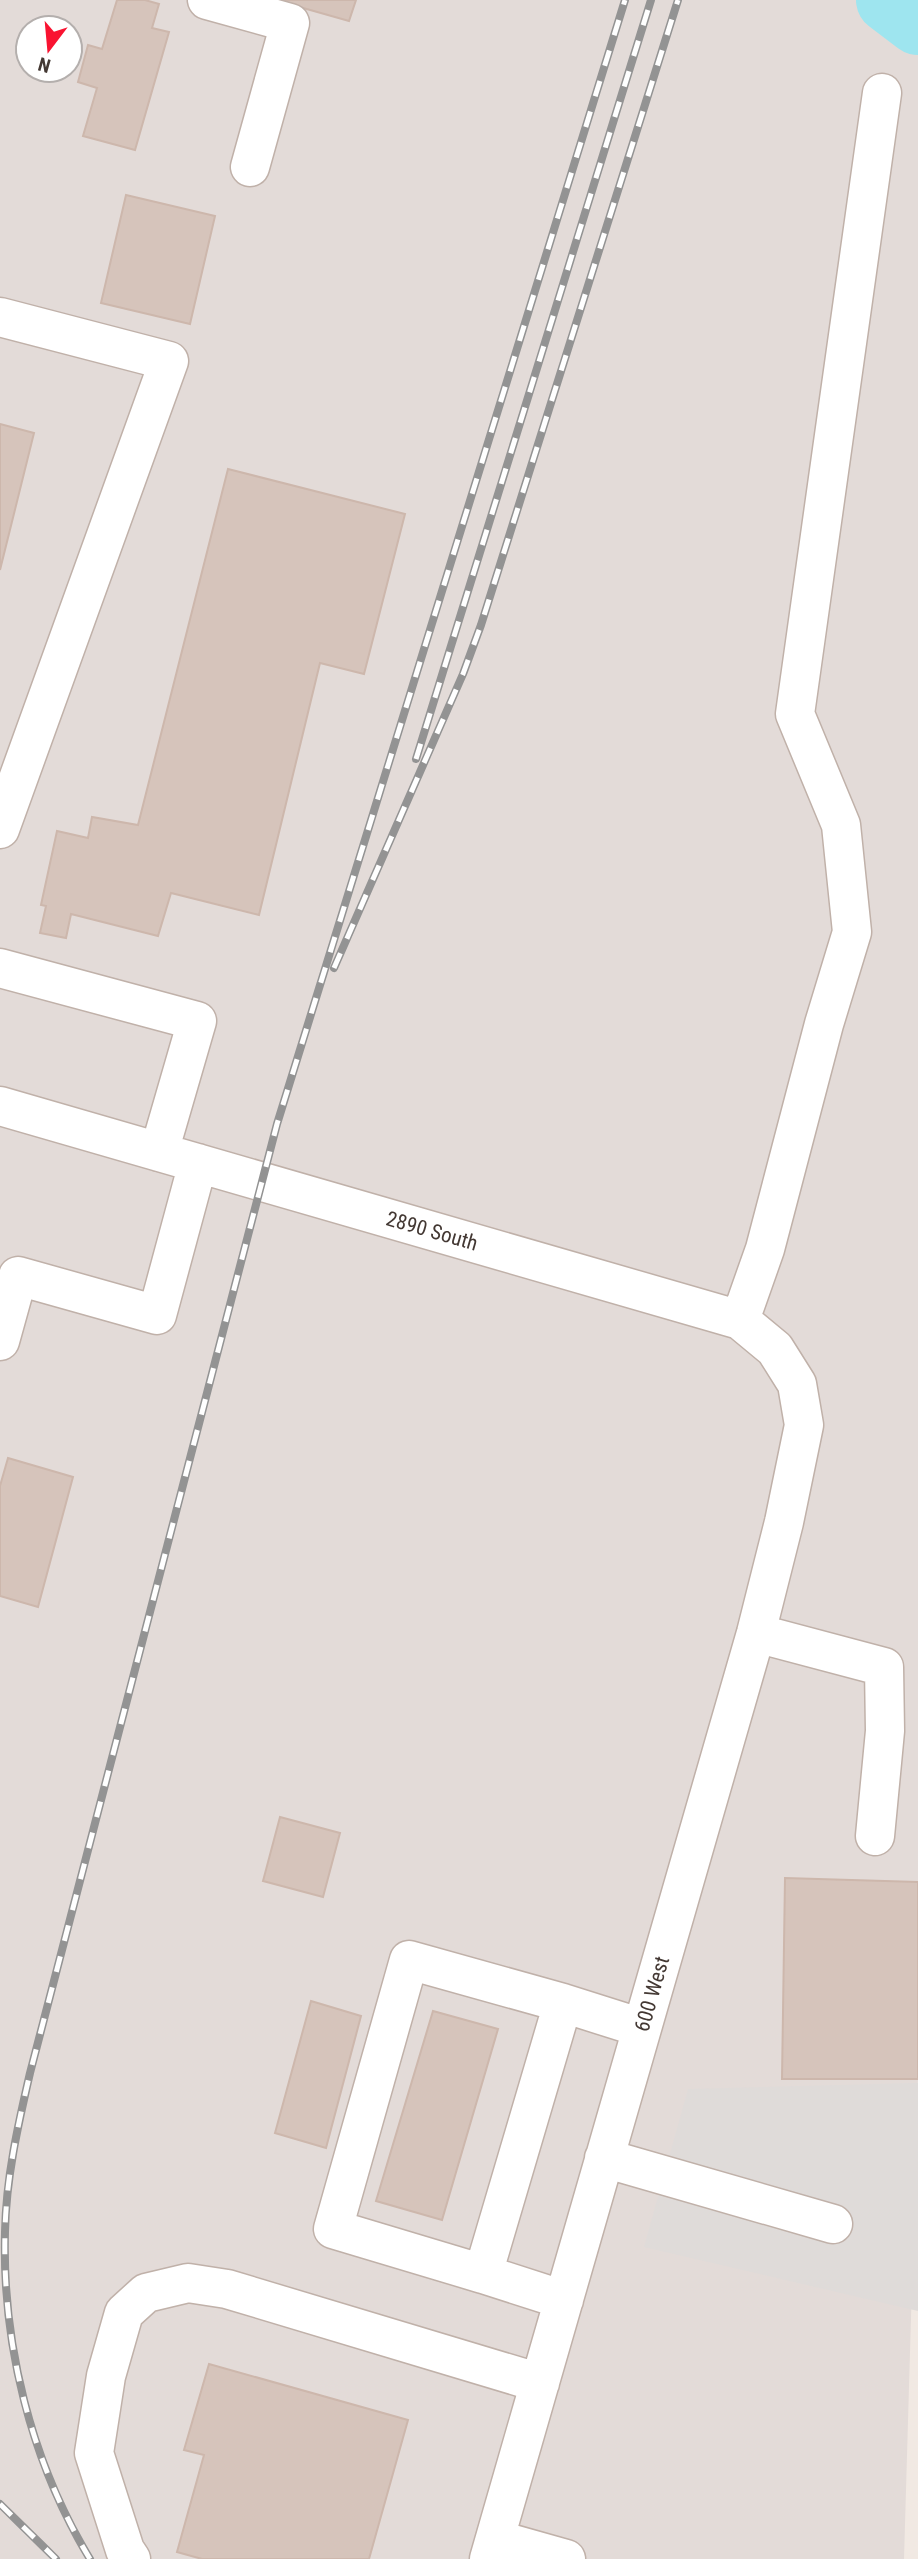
<svg xmlns="http://www.w3.org/2000/svg" width="918" height="2559" font-family="'Roboto Condensed',sans-serif">
<style>
.industrial{fill:#e3dbd8;fill-rule:evenodd}
.parking{fill:#dfdbd9}
.lines{fill:none;stroke-linecap:round;stroke-linejoin:round}
.river{stroke:#9ee5ef;stroke-width:66}
.building{fill:#d6c4bb;stroke:#cdb7ac;stroke-width:2}
.minor-casing{stroke:#c0b1a9;stroke-width:41}
.minor{stroke:#fff;stroke-width:38}
.rail-casing{stroke:#939393;stroke-width:8}
.rail{stroke:#fff;stroke-width:5;stroke-dasharray:16;stroke-linecap:butt}
.labels{text-anchor:middle;dominant-baseline:central;stroke-width:5;stroke-linejoin:round;paint-order:stroke}
.street-label{font-size:21px;fill:#433833;stroke:#fff}
</style>
<rect width="100%" height="100%" fill="#f1e9e3"/>
<path class="industrial" d="M0,0H918V2077L904,2559H0ZM28,28H70V70H28Z"/>
<path class="parking" d="M918,2083V2311L644,2247L688,2089Z"/>
<g class="lines">
<path class="river" d="M889,0L918,22"/>
</g>
<path class="building" d="M117,0H145L159,4L152,28L169,32L135,150L83,136L97,88L78,82L88,45L102,49Z
M275,0H356L349,21Z
M126,195L215,216L190,324L101,303Z
M0,424L34,433L0,570Z
M228,469L405,514L364,674L320,663L259,915L171,893L158,936L71,914L66,938L40,933L46,906L41,905L57,831L88,838L92,817L138,825Z
M8,1458L73,1477L38,1607L0,1596V1486Z
M280,1817L340,1833L323,1897L263,1881Z
M785,1878L918,1882V2079H782Z
M311,2001L361,2016L326,2148L275,2133Z
M433,2011L498,2029L442,2220L376,2201Z
M209,2364L408,2420L369,2559H202L177,2552L204,2455L184,2450Z"/>
<g class="lines">
<g class="minor-casing">
<path id="minor" d="M207,0L290,23L250,167
M0,317L169,361L0,829
M0,968L197,1021L159,1152
M0,1106L740,1320L775,1349L797,1384L804,1425L784,1522L756,1633L489,2559
M740,1320L765,1249L824,1024L852,932L841,825L795,714L882,93
M0,1341L18,1276L157,1315L198,1163
M756,1633L884,1667L885,1731L875,1836
M604,2158L833,2224
M483,2274L333,2229L409,1960L563,2003
M564,2300L483,2274L563,2003L642,2028
M495,2539L566,2559
M131,2559L125,2550L94,2453L106,2376L124,2313L146,2293L188,2283L227,2289L540,2383"/>
</g>
<use href="#minor" class="minor"/>
<g class="rail-casing">
<path id="rail" d="M416,759L651,0
M334,968L463,674L481,625L678,0
M0,2504L56,2559
M90,2559C31,2462 2,2344 5,2232C6,2178 18,2125 30,2073L277,1124L625,0"/>
</g>
<use href="#rail" class="rail"/>
</g>
<g class="labels">
<g class="street-label">
<text transform="translate(432 1231) rotate(16)">2890 South</text>
<text transform="translate(652 1994) rotate(-74)">600 West</text>
</g>
</g>
<g transform="translate(49 49) rotate(196)"><circle r="33" fill="#ffffff" stroke="#b4afad" stroke-width="2"/>
<path d="M0-5L12 26L0 18L-12 26Z" fill="#f91331"/>
<text y="-10" font-size="19" font-weight="bold" text-anchor="middle" fill="#433833">N</text>
</g>
</svg>
